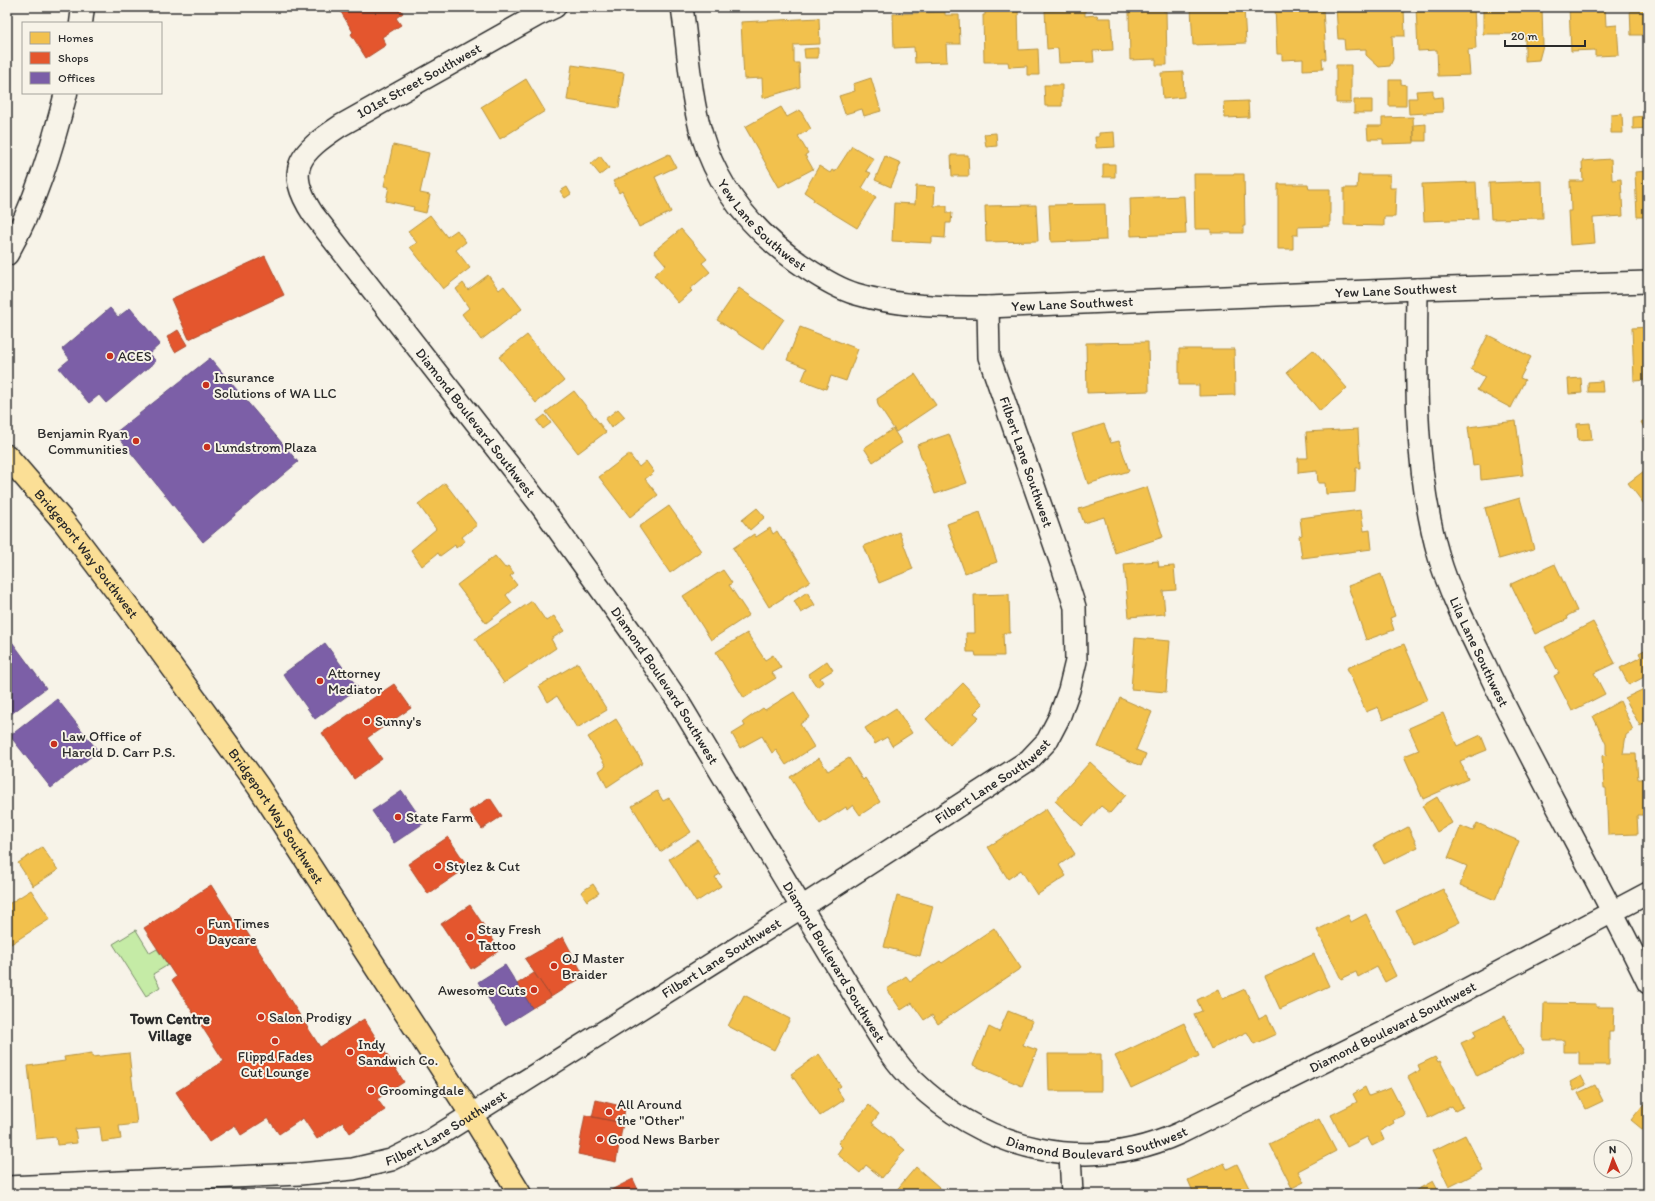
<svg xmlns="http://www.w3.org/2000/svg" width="1655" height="1201" font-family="Itim,sans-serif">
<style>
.green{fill:#c5eba6;stroke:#788b68}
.homes{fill:#f2c14e;stroke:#b69444}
.shops{fill:#e4572e;stroke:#ac4a2d}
.offices{fill:#7b5ea7;stroke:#634f82}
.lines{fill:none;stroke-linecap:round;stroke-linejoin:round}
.minor-casing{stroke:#2b2b2b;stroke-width:24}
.secondary-casing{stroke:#2b2b2b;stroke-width:25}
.primary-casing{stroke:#2b2b2b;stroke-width:25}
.minor{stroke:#f7f3e8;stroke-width:21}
.secondary{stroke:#f7f3e8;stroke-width:22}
.primary{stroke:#fbdf96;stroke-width:22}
.poi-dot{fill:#c8321e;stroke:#f7f3e8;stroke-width:1.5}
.labels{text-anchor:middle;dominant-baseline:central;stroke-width:4;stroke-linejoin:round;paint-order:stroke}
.street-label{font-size:14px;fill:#2b2b2b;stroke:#f7f3e8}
.poi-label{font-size:14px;fill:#2b2b2b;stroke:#f7f3e8;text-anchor:start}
.neighbourhood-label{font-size:15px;font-weight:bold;fill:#2b2b2b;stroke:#f7f3e8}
</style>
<rect width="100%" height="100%" fill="#f7f3e8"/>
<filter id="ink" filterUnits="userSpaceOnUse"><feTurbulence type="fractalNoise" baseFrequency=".025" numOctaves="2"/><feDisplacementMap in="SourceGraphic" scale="8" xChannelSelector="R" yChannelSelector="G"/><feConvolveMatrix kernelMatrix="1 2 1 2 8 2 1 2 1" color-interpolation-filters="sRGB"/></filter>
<g filter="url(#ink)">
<path class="green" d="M136,930L150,953L157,949L168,965L153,974L160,987L146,996L113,944Z"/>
<path class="homes" d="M985,7H1018L1019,50L1038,49L1039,75H1027V66L1009,67L1008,62H984L983,15H985Z
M1142,7H1163V11H1166L1167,65H1156V59L1130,60L1129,12H1142Z
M1244,7L1246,43L1193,45L1191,8Z
M1275,7H1312V10L1323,9L1326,59H1322L1323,69L1303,70V59L1282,60V54H1277Z
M1336,7H1404L1405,36H1392L1393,59L1390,66L1379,67L1366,55V49L1345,50L1344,39H1338Z
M1416,7H1474L1476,49L1468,50L1470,75L1438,76L1437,50L1418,51Z
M1483,7H1542L1543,45L1539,60L1525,61V34H1483Z
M1569,7H1605L1606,26L1617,25L1619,55L1595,56V50L1571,51Z
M1630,7H1648V35H1631Z
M1085,9V16L1097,15L1098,18H1111L1113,50L1093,51L1094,62L1059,63L1058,48L1047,49L1045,11Z
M945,12V15H959L960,44H946L947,62L915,63L914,47L894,48L893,14Z
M819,18L820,44L794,45V63H799L800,87L763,98L762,78L744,79L741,22Z
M818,48V58H805L804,49Z
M572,65L624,73L619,108L567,100Z
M1336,65H1351V103H1336Z
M1183,72L1184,97L1163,99L1161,73Z
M871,78L881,111L864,116L862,109L845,114L839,96L855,91L853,84Z
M526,79L545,111L500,139L481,107Z
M1389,80H1401V84L1406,85V106H1389Z
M1044,85H1062V106H1045Z
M1433,90V98L1442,97L1443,112L1409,114L1408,98H1417L1416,91Z
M1354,100H1372V113H1354Z
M1248,101L1249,117L1225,118L1224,102Z
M781,107L787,117L800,110L811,129L798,136L808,153L805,155L813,169L779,187L745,127Z
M1622,114L1623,133H1611V115Z
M1648,116V128L1633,129V117Z
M1413,117L1414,143L1383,144V139H1368L1367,126H1382V118Z
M1426,124V141H1414V125Z
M1114,132L1115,147L1096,148L1095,137H1099V133Z
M996,133L997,146L986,147L984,134Z
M393,145L429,153L420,193L430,195L426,213L413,210L414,207L386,201L389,187L384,186Z
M852,146L874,159L866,171L871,173L862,188L876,197L857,228L813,201L814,199L804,192L819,166L830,173L832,170L835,172Z
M669,154L676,167L655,177L671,212L639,227L622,191L619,193L613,181Z
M951,155H968L969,176H952Z
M600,156L609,168L600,175L591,164Z
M885,156L901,163L891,187L875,180Z
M1611,159L1612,180L1621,179L1623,216L1593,218L1595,243L1570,245L1568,211H1571L1570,181H1583L1582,161Z
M1103,164H1115V177H1103Z
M1648,171V217H1637L1635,172Z
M1194,174H1244L1245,226H1243V233H1211V229H1195Z
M1358,175H1390V188H1396L1395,217H1384V226L1344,225V188H1357Z
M1542,181L1543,218L1491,219L1489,183Z
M1476,182L1478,219L1424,221L1422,184Z
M1278,184H1308L1309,189H1330V226L1298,227V235H1293V249H1278Z
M916,186L935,187L934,206H947V213H952L951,223H946L945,238L932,237V243L892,241L894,203L915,204Z
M567,187L571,194L565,198L560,191Z
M1184,196L1186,234L1131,236L1130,198Z
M1105,204L1106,240L1051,242L1049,205Z
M1036,205L1038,241L986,242L985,206Z
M430,215L447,237L457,230L466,242L456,250L470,268L443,289L410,247L417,243L408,231Z
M681,229L707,259L702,263L710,272L690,289L692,291L678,303L654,275L666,265L654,251Z
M488,275L499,290L504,286L522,309L481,340L462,314L469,308L456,289L463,283L468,290Z
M739,288L784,319L763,350L717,320Z
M800,327L858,349L846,381L831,376L826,389L802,380L807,368L787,360Z
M1648,327V380L1634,381L1632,328Z
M527,335L564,381L536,403L499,357Z
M1488,335L1531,357L1520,378L1525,380L1511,408L1477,390L1485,377L1471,369Z
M1148,342L1149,391L1087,393L1086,343Z
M1179,349H1234L1235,395L1199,396V385H1179Z
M1313,350L1347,388L1320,411L1287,372Z
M915,374L936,405L896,432L878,405L877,399Z
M1581,378L1582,393L1569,394L1568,379Z
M1602,381L1603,392H1588V382Z
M574,391L606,432L578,453L546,412Z
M618,409L625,417L611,428L605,419Z
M545,415L551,423L543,429L537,421Z
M1648,418V435L1641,422Z
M1516,421L1523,475L1481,480L1480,465L1473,466L1468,427Z
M1590,423L1592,440L1578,441L1577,424Z
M1104,424L1111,443L1119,441L1129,471L1088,484L1072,434Z
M893,429L902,443L873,462L864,448Z
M1358,429L1360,468H1356L1355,492L1326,494L1325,483H1318L1317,471L1298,473V458H1308L1306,432Z
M949,434L967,483L935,494L917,445Z
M629,454L639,467L646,461L654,472L645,479L658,495L630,517L599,477Z
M1648,468V501L1644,504L1628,483Z
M445,483L477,525L462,537L465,541L456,548L455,545L440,556L438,553L422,566L411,550L436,529L418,504Z
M1147,487L1163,537L1115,553L1104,517L1084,523L1079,509Z
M1520,498L1534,549L1499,559L1485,508Z
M669,506L701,551L670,573L639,527Z
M757,508L765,517L750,530L742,520Z
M1361,510L1364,531L1370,530L1372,549L1302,558L1299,536L1302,535L1300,518Z
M980,512L997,562L965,573L947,524Z
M770,528L773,534L777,531L783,541L784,540L810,581L769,607L733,548L754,534L756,537Z
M899,532L913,569L879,583L864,546Z
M495,556L505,568L508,566L514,573L510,576L517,585L506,595L512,603L486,623L457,585Z
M1158,561L1159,567L1174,566L1176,590L1163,591L1165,614L1129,617L1124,564Z
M1555,564L1577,611L1567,616L1568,619L1535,634L1511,584Z
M723,570L732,583L729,585L749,615L711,640L683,596Z
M1381,574L1395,616L1390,618L1394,630L1366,640L1348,586Z
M807,592L815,605L801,613L794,601Z
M1009,594L1010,633H1003L1004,656H976L975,652H967L966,633H975L974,595Z
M532,601L546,621L554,616L564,631L551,639L556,648L504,683L475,639Z
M1593,622L1615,663L1594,673L1605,694L1572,711L1554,676L1559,673L1545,647Z
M747,633L765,660L773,655L781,668L772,673L776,678L744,698L716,652Z
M1135,638L1170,641L1166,692L1131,689Z
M1404,644L1428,700L1383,720L1378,707L1366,712L1347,668Z
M1648,648V675L1629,685L1620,668L1641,657L1639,653Z
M827,661L833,670L820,678L823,682L817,687L808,674Z
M578,663L607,710L577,728L557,696L548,702L539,686Z
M963,683L983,704L974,713L979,717L950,745L926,719Z
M1646,688L1648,692V722L1640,726L1625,698Z
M794,692L810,717L800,724L814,747L786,765L776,750L772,753L762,736L740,748L732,734L745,726L743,722L747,719L763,708L765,710Z
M1120,698L1152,712L1136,750L1146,754L1141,766L1098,747Z
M1620,701L1633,730L1626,735L1623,754H1636L1638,779H1648V815H1637L1638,834L1608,835L1606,788H1604L1602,756L1606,755V744L1593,716Z
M896,708L912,733L892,746L887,737L875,744L865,728Z
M1443,713L1457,746L1481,735L1487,750L1460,761L1468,779L1423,799L1404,756L1419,750L1409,728Z
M616,719L643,763L607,787L599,771L606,766L588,737Z
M819,758L828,771L849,758L863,780L865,778L880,802L860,815L853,805L847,810L846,807L820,824L790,777Z
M1090,762L1126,795L1110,813L1101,806L1082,826L1055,801Z
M657,791L663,801L669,798L691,832L660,852L632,806Z
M1437,797L1452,823L1437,832L1422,806Z
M1046,809L1075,854L1059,865L1066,876L1037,895L1021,870L1008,879L988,847Z
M1477,823L1519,841L1495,900L1460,885L1467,866L1448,858L1461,826L1473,831Z
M1408,827L1418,847L1384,864L1374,845Z
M698,840L720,874L715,877L721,886L696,902L669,859Z
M42,847L58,870L33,886L18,863Z
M593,884L599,893L587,901L581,892Z
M1443,889L1460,922L1413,945L1396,911Z
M31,890L50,919L11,944L7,939V905Z
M897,896L933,906L920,956L884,947Z
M1366,914L1396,976L1385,982L1377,967L1358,977L1356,972L1341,979L1317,930L1348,915L1351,922Z
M994,928L1021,968L938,1024L932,1015L924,1020L912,1003L901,1010L887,989L906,976L910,981L940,961L942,963Z
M1314,954L1329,986L1280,1009L1265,976Z
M1219,989L1223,999L1245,989L1259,1019L1267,1015L1276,1034L1254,1044L1247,1032L1211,1049L1194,1014L1202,1011L1197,1000Z
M744,995L790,1019L774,1050L728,1026Z
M1544,1003L1596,1004V1007H1614L1613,1032H1609V1065H1579V1052H1564V1040H1543Z
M1008,1011L1033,1021L1023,1045L1037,1050L1022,1086L973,1065L989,1027L999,1032Z
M1505,1016L1524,1053L1477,1076L1461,1043L1476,1036L1474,1031Z
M1184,1023L1199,1056L1131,1088L1115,1056Z
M92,1053V1057L129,1053L137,1124L119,1126L121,1139L102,1142L100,1127L75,1129L77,1143L57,1145L56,1137L36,1139L28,1066L65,1061L64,1057Z
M819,1054L841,1086L837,1089L844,1100L820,1116L791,1074Z
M1048,1054H1101V1091H1049Z
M1435,1057L1438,1062L1440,1061L1463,1107L1455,1111L1452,1106L1428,1118L1408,1077L1420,1070L1418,1065Z
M1581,1076L1586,1085L1574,1091L1570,1082Z
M1595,1085L1603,1101L1586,1109L1578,1093Z
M1365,1087L1369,1096L1391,1088L1405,1115L1393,1120L1394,1123L1380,1131L1384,1140L1372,1146L1367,1137L1347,1147L1331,1115L1357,1102L1353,1094Z
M1648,1099V1134L1631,1120Z
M869,1105L879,1114L872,1123L905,1150L882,1178L866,1165L860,1173L837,1154L842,1147L838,1143Z
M1319,1119L1336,1151L1298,1171L1304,1182L1292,1188L1270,1144Z
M1465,1135L1483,1170L1449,1187L1432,1151Z
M1224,1163L1227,1169L1237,1164L1252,1194H1194L1188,1180Z
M916,1167L947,1194L894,1193Z
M1433,1181L1440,1194L1446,1191L1448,1194H1415L1413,1192Z"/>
<path class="shops" d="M338,7H399L403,13L396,18L401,25L382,37L386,45L366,58L351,34L353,32Z
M265,256L284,295L189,339L171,299Z
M178,330L187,345L175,352L167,337Z
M394,684L411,708L367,738L382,759L354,779L322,733Z
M490,798L502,816L482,829L469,811Z
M448,837L468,867L428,894L408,864Z
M211,885L239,929L243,926L320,1047L364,1019L404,1082L377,1099L385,1110L350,1133L343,1122L317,1139L303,1118L279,1134L268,1118L241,1135L235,1125L209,1142L176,1092L224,1061L172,980L176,977L144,928Z
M470,905L500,950L471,969L441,924Z
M563,937L584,976L551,997L525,959Z
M534,973L551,997L532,1008L517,984Z
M596,1100L625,1107L623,1123L592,1117Z
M585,1115L623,1123L616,1162L578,1154Z
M633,1179L640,1194H603Z"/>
<path class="offices" d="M110,308L118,317L130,308L160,344L149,354L156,361L106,403L99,395L89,403L59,368L70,359L62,349Z
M210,358L298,462L203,542L115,433Z
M7,635L46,688L7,717Z
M325,643L358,688L315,719L283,674Z
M57,699L98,751L51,788L10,736Z
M402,791L424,823L394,843L372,811Z
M505,965L532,1008L505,1025L478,982Z"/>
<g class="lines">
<g class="minor-casing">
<g id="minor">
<path id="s1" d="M555,7L536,16L340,126C301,152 283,168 313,214L541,506L632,633L678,701L869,1020C882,1041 896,1064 914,1081C986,1151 1087,1175 1180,1133L1416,1016L1648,893"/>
<path id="s2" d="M682,7C688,47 690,97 702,135C719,192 758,236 806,268C821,278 839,289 856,294C899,307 944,307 988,307L1417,289L1648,282"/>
<path id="s3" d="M1417,289C1416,378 1414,471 1439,557C1451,598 1473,638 1491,677C1540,780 1598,879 1648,983"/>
<path d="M1070,1155L1072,1194"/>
<path id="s4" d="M7,1187L300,1174L353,1169L391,1160L431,1140L802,907L1029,760L1047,741L1059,718L1069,690L1076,661L1075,607L1063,569L989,357L988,307"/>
</g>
</g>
<g class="secondary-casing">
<path id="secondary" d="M81,23L83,7
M7,254C35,205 52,148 66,93"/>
</g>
<g class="primary-casing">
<g id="primary">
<path id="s5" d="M7,456L64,522L130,609L258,786L471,1114L520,1194"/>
</g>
</g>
<use href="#minor" class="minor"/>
<use href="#secondary" class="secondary"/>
<use href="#primary" class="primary"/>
</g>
</g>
<g class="poi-dot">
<circle cx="110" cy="356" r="4"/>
<circle cx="206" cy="385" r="4"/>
<circle cx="136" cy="441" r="4"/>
<circle cx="207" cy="447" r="4"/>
<circle cx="320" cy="681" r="4"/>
<circle cx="367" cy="721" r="4"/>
<circle cx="54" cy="744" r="4"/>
<circle cx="398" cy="817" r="4"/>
<circle cx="438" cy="866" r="4"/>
<circle cx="200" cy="931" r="4"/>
<circle cx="470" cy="937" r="4"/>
<circle cx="554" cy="966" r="4"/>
<circle cx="534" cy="990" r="4"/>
<circle cx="261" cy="1017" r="4"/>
<circle cx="275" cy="1041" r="4"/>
<circle cx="350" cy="1052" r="4"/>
<circle cx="371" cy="1090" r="4"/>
<circle cx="609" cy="1112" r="4"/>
<circle cx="600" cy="1139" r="4"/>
</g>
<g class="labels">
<g class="street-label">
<text transform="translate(419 81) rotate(-29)">101st Street Southwest</text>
<text stroke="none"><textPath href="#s2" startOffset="240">Yew Lane Southwest</textPath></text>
<text stroke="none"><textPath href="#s2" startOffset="900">Yew Lane Southwest</textPath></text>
<text stroke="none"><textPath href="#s2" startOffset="576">Yew Lane Southwest</textPath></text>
<text stroke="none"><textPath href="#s1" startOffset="620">Diamond Boulevard Southwest</textPath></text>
<text transform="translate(1026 462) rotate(71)">Filbert Lane Southwest</text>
<text stroke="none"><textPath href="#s5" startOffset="126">Bridgeport Way Southwest</textPath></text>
<text stroke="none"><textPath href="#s3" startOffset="373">Lila Lane Southwest</textPath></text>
<text stroke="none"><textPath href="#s1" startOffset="944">Diamond Boulevard Southwest</textPath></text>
<text stroke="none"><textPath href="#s4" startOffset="1097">Filbert Lane Southwest</textPath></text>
<text stroke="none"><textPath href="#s5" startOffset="450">Bridgeport Way Southwest</textPath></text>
<text stroke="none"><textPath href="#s4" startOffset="773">Filbert Lane Southwest</textPath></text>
<text stroke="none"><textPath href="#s1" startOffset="1268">Diamond Boulevard Southwest</textPath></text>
<text stroke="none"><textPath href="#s1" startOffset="1938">Diamond Boulevard Southwest</textPath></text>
<text stroke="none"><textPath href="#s4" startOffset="449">Filbert Lane Southwest</textPath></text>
<text stroke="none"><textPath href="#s1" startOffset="1615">Diamond Boulevard Southwest</textPath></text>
</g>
<g class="poi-label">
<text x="118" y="356">ACES</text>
<text x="214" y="377">Insurance<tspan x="214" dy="16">Solutions of WA LLC</tspan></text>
<text x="128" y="433" text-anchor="end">Benjamin Ryan<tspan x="128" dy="16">Communities</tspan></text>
<text x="215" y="447">Lundstrom Plaza</text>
<text x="328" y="673">Attorney<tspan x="328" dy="16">Mediator</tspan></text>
<text x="375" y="721">Sunny's</text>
<text x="62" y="736">Law Office of<tspan x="62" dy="16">Harold D. Carr P.S.</tspan></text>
<text x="406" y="817">State Farm</text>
<text x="446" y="866">Stylez &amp; Cut</text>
<text x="208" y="923">Fun Times<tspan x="208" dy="16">Daycare</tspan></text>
<text x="478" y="929">Stay Fresh<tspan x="478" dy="16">Tattoo</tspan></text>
<text x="562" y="958">OJ Master<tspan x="562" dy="16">Braider</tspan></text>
<text x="526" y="990" text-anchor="end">Awesome Cuts</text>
<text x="269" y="1017">Salon Prodigy</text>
<text x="358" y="1044">Indy<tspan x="358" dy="16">Sandwich Co.</tspan></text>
<text x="275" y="1056" text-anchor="middle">Flippd Fades<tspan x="275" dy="16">Cut Lounge</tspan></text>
<text x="379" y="1090">Groomingdale</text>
<text x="617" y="1104">All Around<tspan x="617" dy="16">the "Other"</tspan></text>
<text x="608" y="1139">Good News Barber</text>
</g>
<g class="neighbourhood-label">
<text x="170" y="1019">Town Centre<tspan x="170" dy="17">Village</tspan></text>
</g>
</g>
<rect width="1655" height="1201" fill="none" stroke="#f7f3e8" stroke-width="24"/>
<rect x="12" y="12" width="1631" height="1177" fill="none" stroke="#2b2b2b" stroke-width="1.5" filter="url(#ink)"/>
<rect x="22" y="22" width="140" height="72" fill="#f7f3e8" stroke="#a5a39c"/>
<rect x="30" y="32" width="20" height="12" fill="#f2c14e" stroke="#a5a39c"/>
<text x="58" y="42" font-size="12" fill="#2b2b2b">Homes</text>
<rect x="30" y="52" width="20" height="12" fill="#e4572e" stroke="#a5a39c"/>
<text x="58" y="62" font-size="12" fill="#2b2b2b">Shops</text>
<rect x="30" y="72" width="20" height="12" fill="#7b5ea7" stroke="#a5a39c"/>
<text x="58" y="82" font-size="12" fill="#2b2b2b">Offices</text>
<g transform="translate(1613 1159) rotate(358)"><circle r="19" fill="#f7f3e8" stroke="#a5a39c"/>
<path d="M0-3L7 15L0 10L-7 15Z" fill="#c8321e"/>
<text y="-6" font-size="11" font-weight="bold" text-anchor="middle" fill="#2b2b2b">N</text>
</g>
<path d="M1505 40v6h80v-6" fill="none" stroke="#2b2b2b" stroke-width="2"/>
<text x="1511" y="40" font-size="12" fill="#2b2b2b" stroke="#f7f3e8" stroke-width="3" paint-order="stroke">20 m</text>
</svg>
